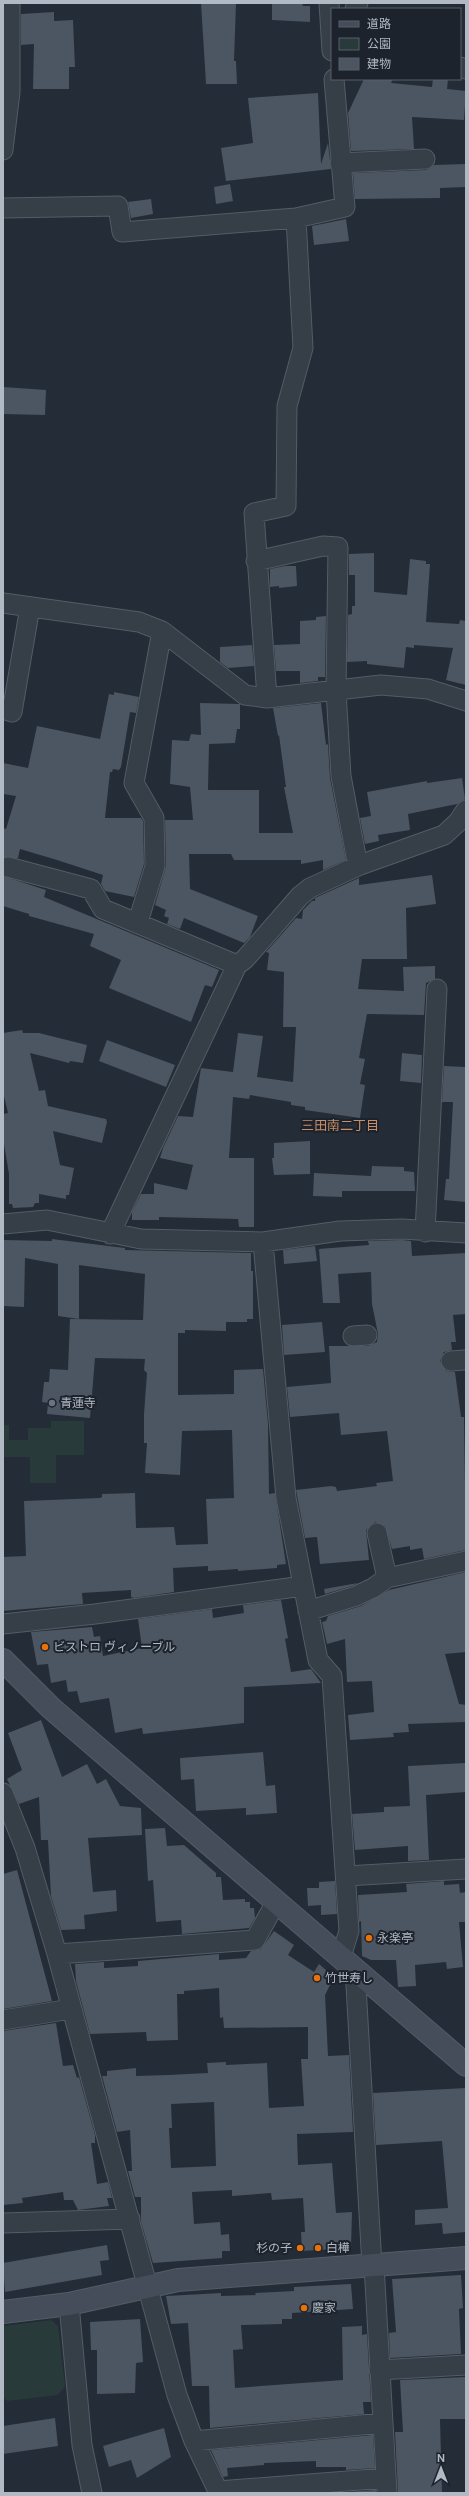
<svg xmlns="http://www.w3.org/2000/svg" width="469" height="2496" font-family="'DM Sans','Noto Sans JP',sans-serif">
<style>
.green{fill:#283a3a}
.building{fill:#4b5662;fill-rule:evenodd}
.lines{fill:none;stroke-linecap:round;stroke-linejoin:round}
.street-casing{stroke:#545c65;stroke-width:21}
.secondary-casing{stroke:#545c65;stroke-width:24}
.street{stroke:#363e48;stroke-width:19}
.secondary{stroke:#454d5a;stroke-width:22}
.worship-dot{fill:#6b7280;stroke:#1c232c;stroke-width:1.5}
.food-dot{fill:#e8710a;stroke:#1c232c;stroke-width:1.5}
.labels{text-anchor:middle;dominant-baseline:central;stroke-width:4;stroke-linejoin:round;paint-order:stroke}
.poi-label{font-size:12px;fill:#b1b9c4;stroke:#1c232c;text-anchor:start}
.neighbourhood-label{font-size:13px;fill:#c98e66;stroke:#1c232c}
</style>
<rect width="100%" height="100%" fill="#232c37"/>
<path class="green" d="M51,1421H84V1455H56V1483H30V1457H3V1425H9V1440H28V1428H51Z
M51,2320L58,2326L65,2386L58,2395L7,2401L3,2396V2326Z"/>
<path class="building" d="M201,3H236L234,61H236L237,84H206Z
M272,3H302L303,6H310V22L272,20Z
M54,12V21L73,20L75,67H69V89H33L34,44L21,45V14Z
M364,79H393L391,83L432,87L433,79H448L447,89L466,91L464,120L412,117L414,149L351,151L348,113Z
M318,93L321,164L328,143L331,169L226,181L221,148L253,143L248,98Z
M465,164L466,187L440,188V198L355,199L353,173L426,170L434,165Z
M230,184L233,201L216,204L214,187Z
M151,199L153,214L131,218L128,202Z
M346,219L349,241L314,245L312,226Z
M3,387L46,390L45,415L3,414Z
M374,553V592L407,595L410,559L426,561V564H430L426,622L459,624L460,620L466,621V685L446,680L453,648L414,645V648L406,647L404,668L367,664V661L347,662L348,615L352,614V606H355V575H349V554Z
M285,566H296L297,586L279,588V586L270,587V569Z
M326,616L325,677H318V681L300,683V671H276L274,645L300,644V621L316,620V617Z
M252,645L254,666L228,668L220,662V647Z
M114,692L139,697L136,713L130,712L121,767L119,770L113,769L112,772H110L105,818H141L143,821L144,864L134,897L105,891L101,884L103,875L57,860L20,849L18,858H3V828L6,829L16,796L3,794V763L28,768L37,726L100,739L109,694L114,695Z
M200,703L240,704V729H237L235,743L209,744L208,790H259V833H293L284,787H286L279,735L278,736L273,708L321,703L326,745L328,744L330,778L346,860L323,870V860L301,864V860H234L231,854H189L190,889L258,916L250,937L244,943L184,918L180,929L167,924L169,918L164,916L166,910L155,905L166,866L165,820H193L190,787L170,784L172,740L189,741L191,734L201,735Z
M462,778L465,799L457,804L408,814L410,830L378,835L379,841L365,844L360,818L371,816L367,792L427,781V783Z
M432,875L436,904L406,908L407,959H362L358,989L404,991L403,967L435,966V979L426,983L424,1015L367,1014L359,1058L365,1059L360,1084L365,1085L360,1118L305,1110V1107L291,1105V1102L250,1095L249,1099L233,1097L229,1158H254V1227H239L238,1219L159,1217V1220H132V1212L141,1194H154V1183L187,1190L193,1165L160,1158L163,1148L178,1116L193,1117L201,1068L233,1072L238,1033L263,1036L257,1077L293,1082L296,1027H283L284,972L267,970L269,953L266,952L296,918L302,919L303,910L312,901H315V898L359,878V885Z
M3,876L46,890L44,897L219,970L212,987L205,985L191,1022L109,988L121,960L90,946L94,934L29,916V914L3,906Z
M22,1030L23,1033H39L87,1045L83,1063L70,1061L69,1063L30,1053L39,1091L45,1090L48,1106L106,1119L107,1122L102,1143L53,1131L60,1165L74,1168L69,1195H66V1199L39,1194V1203H35L33,1207L13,1208L12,1204H9V1174L3,1138V1114L8,1113L3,1092V1033Z
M107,1040L175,1065L166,1087L99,1061Z
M402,1053L422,1055L421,1083L400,1081Z
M444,1066L465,1067L466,1069V1202L444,1200L446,1179H449L453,1102H442Z
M310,1141V1174L274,1175L272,1158H274V1143Z
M372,1166L404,1167V1171L414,1172L415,1191H342V1197L313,1196L314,1173L371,1176Z
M52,1239L125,1248V1250L251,1253V1271H253V1319H247V1322H226V1331L185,1330V1333H178V1395L234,1394V1370L263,1369L268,1423L269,1494L275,1493L286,1564L277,1565V1568L238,1571V1569L208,1571V1566L173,1568L174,1592L134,1598L131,1597V1590L82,1593L83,1604L3,1611V1557L26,1556L24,1501L100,1498L102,1497V1494L135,1493L136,1528L174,1527L176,1545L208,1544L206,1499L234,1498L232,1430L182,1431L180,1475L145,1473L147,1443H144V1414L147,1373L144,1370L145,1359L95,1358L90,1418L47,1414L48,1403L42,1402L44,1382H49L50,1369L68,1370L70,1319L143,1320L145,1274L79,1265V1319L58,1316V1264L25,1258L24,1307L3,1306V1240L52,1241Z
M402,1240L411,1241L412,1256L466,1253V1314L453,1315L456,1342H451L452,1350L444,1352L440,1361L446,1371L455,1372L461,1417H464L466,1550L424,1559L422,1548L410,1550V1546L392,1549L385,1526L375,1522L366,1530L369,1560L320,1564L317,1537L305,1538L296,1490L331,1486L336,1487L337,1491L377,1486L376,1483L393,1481L387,1431L341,1435L339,1413L290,1417L287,1387L331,1383L329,1346H368L377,1342L378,1334L372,1304L371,1272L338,1274L340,1303H323L319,1249L369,1245L368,1241Z
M315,1246L317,1261L284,1264L283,1250Z
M322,1322L325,1352L284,1355L282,1325Z
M466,1572V1652L445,1654L459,1704L466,1705V1722L408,1724L409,1732L393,1733L394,1737L350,1740L348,1715L374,1712L372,1681L347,1682L345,1639L327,1644L322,1622L326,1621L328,1616L361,1606L389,1590Z
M358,1583L352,1586L325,1594L324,1589Z
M281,1600L288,1638L285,1639L291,1672L311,1669L321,1683L244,1687V1723L143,1734L142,1728L115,1733L109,1698L80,1703L77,1691L68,1692L66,1680L51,1683L48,1664L37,1665L31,1632L92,1627L94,1637L100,1636L103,1656L142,1648L138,1619L212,1609L213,1618L244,1613L243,1605Z
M41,1720L62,1777L87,1764L97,1784L106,1779L120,1806L141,1808L142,1835L88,1838L93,1892L116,1890L117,1911L84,1915L85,1929L61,1930L51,1896L48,1840H41L39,1797L19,1804L7,1779L22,1770L8,1733Z
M263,1752L266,1786L275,1785L277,1813L246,1815V1808L196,1811L194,1779L181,1780L180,1758Z
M466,1763V1792L426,1795L429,1860L408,1861V1846L355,1850L352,1814L384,1812V1807L410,1806L408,1766Z
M165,1828L167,1846L184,1845L216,1873V1877H221L223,1900L245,1899V1902H250V1908H254L255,1918L249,1928L182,1934L181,1920L156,1922L153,1880L148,1881L145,1829Z
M17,1870L52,2001L3,2009V1874Z
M335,1881L337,1914L321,1915V1905L308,1906L307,1888H319V1882Z
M444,1881V1885L459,1884L460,1893L466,1892V1922H459L463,1967L447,1969L446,1962L415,1965L416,1986L398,1987L396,1960H371L362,1956L361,1921L359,1922L358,1895L407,1892L406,1884Z
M274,1931L294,1945L288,1955L314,1972L319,1964L334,1977L325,1995L328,2056L349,2055L353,2132L297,2134L298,2165L332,2163L336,2213L352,2212L351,2248L302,2251L301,2232H305L303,2198L272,2200L271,2193L232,2196V2190L192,2192L194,2224L220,2222L221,2235L229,2234L230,2251H222V2258L153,2263L141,2222V2197H135L128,2171H132L130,2130L117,2132L102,2076H107V2071L136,2068V2076L168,2075L208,2073L207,2063L226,2062V2065L267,2063L269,2108L304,2106L301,2059H308V2027L224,2028L223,2017L220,2018L219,1988L184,1991V1994H177L178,2040L147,2041L146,2032L90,2034L76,1981L75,1964L104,1962V1968L138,1966V1961L219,1954V1960L246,1958L251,1951L261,1949ZM214,2102L216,2166L171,2168L169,2128H172L171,2104Z
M56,2023L63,2066L73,2065L77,2078L79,2077L95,2135V2143H91L97,2184L108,2182L112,2198H107L109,2206L78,2210L73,2200H64L63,2192L22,2198L23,2203L3,2205V2031Z
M466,2088V2232L443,2234L442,2223L415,2225V2210L448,2208L442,2141L376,2145L373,2093Z
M107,2245L109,2260L100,2261L102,2275L5,2292L3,2263Z
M461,2275L463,2308L459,2309L461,2354L390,2358L389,2333L396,2332L392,2279Z
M351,2284L353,2309L292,2313V2319H282V2324L241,2325L243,2349L233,2350L235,2388L343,2380L342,2327L362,2326V2335L367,2334L371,2402H363L364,2414L210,2428L209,2386H192L188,2323L171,2324L166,2296L221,2293V2296L256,2295L255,2293L294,2291V2287Z
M140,2319L143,2362L136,2363L135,2393L97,2394V2350H91L90,2322Z
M466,2377V2419H440L442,2493H398L395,2432H403L400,2380Z
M55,2418L58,2446L3,2454V2426Z
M164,2428L171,2457L137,2478L131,2460L109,2467L103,2446Z
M373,2435L375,2468L346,2470V2467H316V2461L264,2463V2465L227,2468L228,2476L223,2477L211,2450Z
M376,2490V2493H347V2492Z"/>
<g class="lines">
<g class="street-casing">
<path id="street" d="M329,3L332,51
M355,9L358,3
M460,67L466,69
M3,150L10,92V3
M340,163L425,159
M3,208L118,206L122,232L296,218L345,207L334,79
M256,561L323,546L338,547L336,690L341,776L356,856L360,865
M3,603L139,622L162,631L245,695L267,698L381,685L428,689L466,701
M267,698L254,513L286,506L287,406L303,348L296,218
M3,709L12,712L30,607
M8,867L91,889L103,909L237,965
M138,922L155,866L154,818L134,783L162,631
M3,1224L47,1220L141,1239L263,1242L340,1231L402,1229L466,1233
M425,1232L437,989
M110,1234L237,965L245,959L300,896L310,888L360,865L444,835L458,822L466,810
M263,1242L286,1498L318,1660L332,1676L349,1931L341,1957
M353,1336L367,1335
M451,1361L464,1360
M377,1533L387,1578
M308,1611L356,1596L373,1588L387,1578L466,1561
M3,1624L95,1614L303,1586
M3,1793L25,1848L57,1954L177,2395L194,2441L219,2493
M346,1876L466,1869
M57,1954L255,1940L276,1902
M355,1968L372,2266
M3,2020L71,2009
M3,2223L130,2219
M374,2265L387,2493
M69,2304L82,2445L92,2493
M379,2370L466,2365
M194,2441L382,2423
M218,2491L386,2478"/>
</g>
<g class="secondary-casing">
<path id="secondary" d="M3,1660L51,1708L466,2065
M3,2312L69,2304L178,2280L466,2258"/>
</g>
<use href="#street" class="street"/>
<use href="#secondary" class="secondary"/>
</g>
<circle class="worship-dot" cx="52" cy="1403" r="4"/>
<g class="food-dot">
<circle cx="45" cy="1647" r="4"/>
<circle cx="369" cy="1938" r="4"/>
<circle cx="317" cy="1978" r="4"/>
<circle cx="300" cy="2248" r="4"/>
<circle cx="318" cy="2248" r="4"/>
<circle cx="304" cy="2308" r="4"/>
</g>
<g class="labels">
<g class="poi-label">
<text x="60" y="1403">青蓮寺</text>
<text x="53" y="1647">ビストロ ヴィノーブル</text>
<text x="377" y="1938">永楽亭</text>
<text x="325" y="1978">竹世寿し</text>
<text x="292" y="2248" text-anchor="end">杉の子</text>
<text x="326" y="2248">白樺</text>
<text x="312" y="2308">慶家</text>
</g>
<g class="neighbourhood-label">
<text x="340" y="1125">三田南二丁目</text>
</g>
</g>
<rect width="469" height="2496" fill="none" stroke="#b1b9c4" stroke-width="8"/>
<rect x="331" y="8" width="130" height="72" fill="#1c232c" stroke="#585f69"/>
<rect x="339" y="21" width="20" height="6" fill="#454d5a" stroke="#585f69"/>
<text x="367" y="28" font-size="12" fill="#b1b9c4">道路</text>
<rect x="339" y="38" width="20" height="12" fill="#283a3a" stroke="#585f69"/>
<text x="367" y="48" font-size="12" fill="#b1b9c4">公園</text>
<rect x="339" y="58" width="20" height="12" fill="#4b5662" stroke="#585f69"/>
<text x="367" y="68" font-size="12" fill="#b1b9c4">建物</text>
<g transform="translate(441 2468)" stroke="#1c232c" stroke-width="3" paint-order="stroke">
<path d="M0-3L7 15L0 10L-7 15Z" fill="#b1b9c4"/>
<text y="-6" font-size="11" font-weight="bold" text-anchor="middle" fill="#b1b9c4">N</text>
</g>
</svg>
